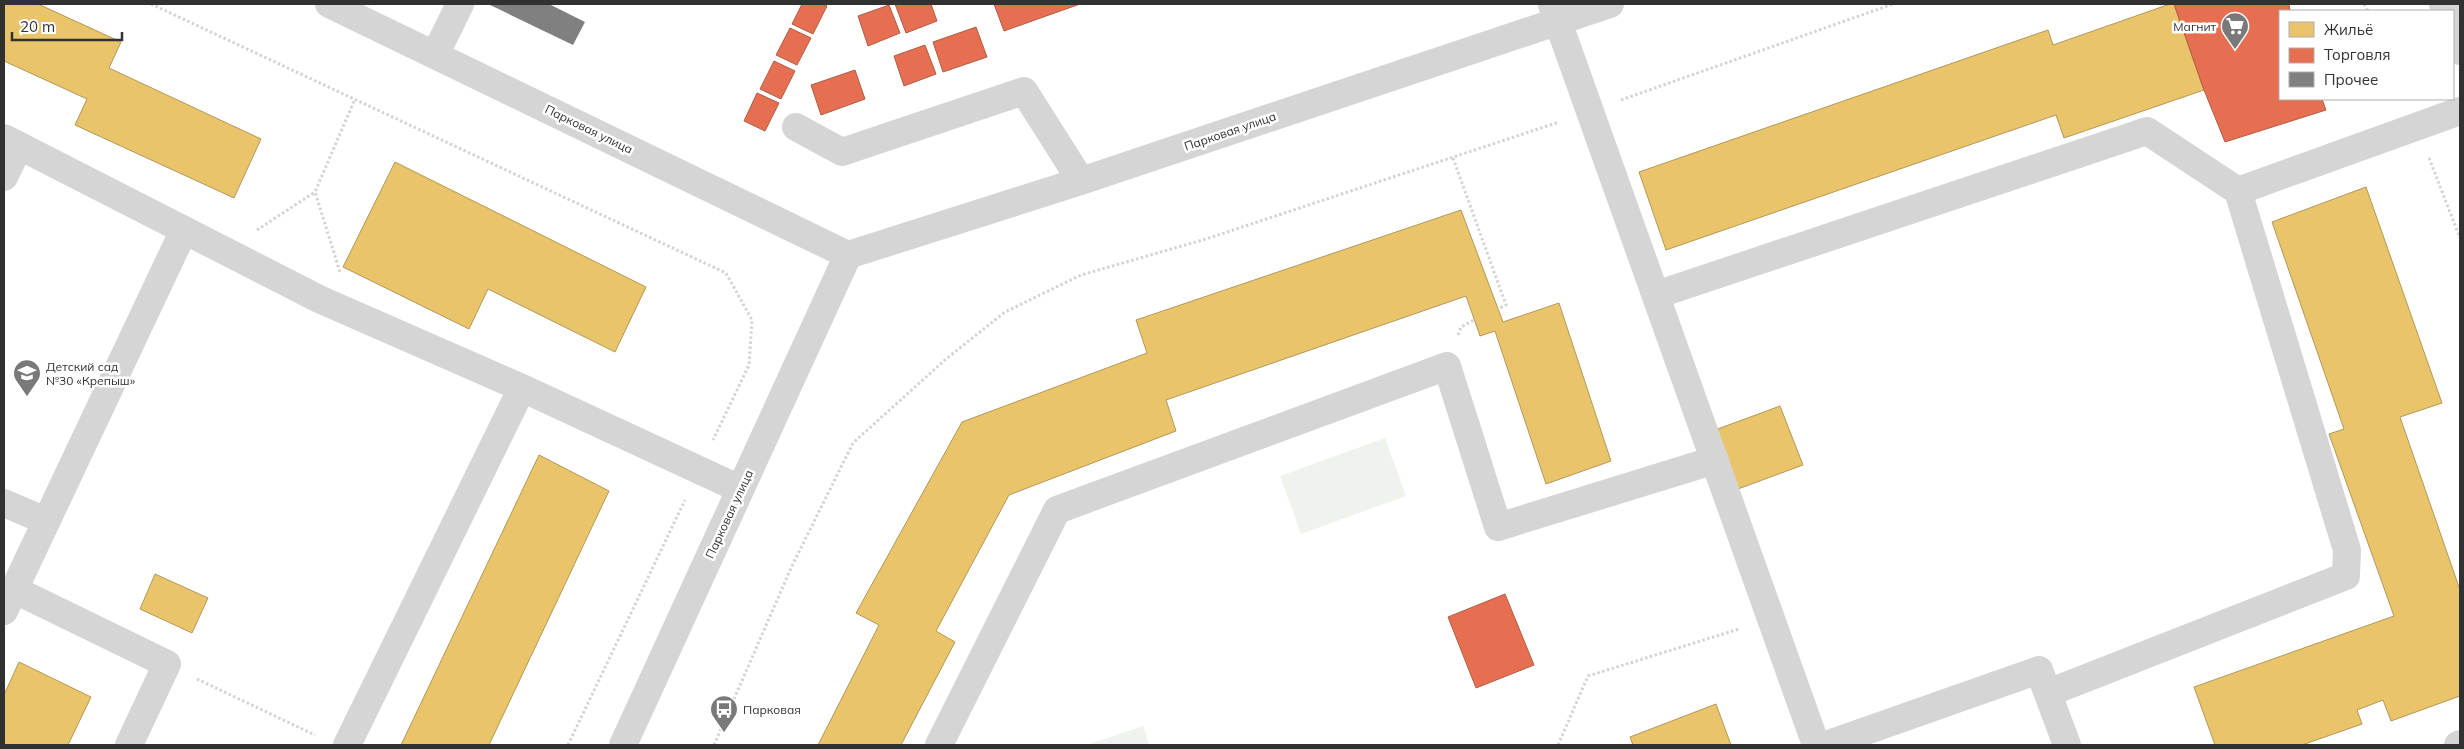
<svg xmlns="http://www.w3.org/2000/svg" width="2464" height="749" font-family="Mulish,sans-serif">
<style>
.green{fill:#f0f3ed}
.homes{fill:#e9c46a;stroke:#b29859}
.shops{fill:#e76f51;stroke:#b05c47}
.building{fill:#808080}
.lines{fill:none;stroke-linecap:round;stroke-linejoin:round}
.path{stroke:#d4d4d4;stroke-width:3;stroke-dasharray:2.5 2.5;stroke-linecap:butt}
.minor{stroke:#d5d5d5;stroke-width:28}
.labels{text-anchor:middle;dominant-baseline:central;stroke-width:5;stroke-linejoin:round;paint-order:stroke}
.poi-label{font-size:12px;fill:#313131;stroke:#fff;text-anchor:start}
.street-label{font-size:12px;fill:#313131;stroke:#fff}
</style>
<rect width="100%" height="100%" fill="#fff"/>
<path class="green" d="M1385,438L1406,496L1301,534L1280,476Z
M1143,725L1149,745H1086L1143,726Z"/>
<path class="homes" d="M4,4H38L121,42L109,68L261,139L234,198L75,125L87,99L4,61Z
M2170,4H2174L2204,90L2064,138L2056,115L1666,250L1639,172L2048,30L2053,45Z
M395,162L646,287L615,352L488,289L469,329L343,267Z
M2366,187L2442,403L2400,417L2460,590V696L2391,721L2383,700L2357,710L2362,724L2302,745H2215L2194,687L2394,616L2329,434L2344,429L2272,222Z
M1461,210L1503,322L1559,303L1611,461L1546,484L1495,331L1480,336L1466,296L1166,400L1176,431L1009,495L936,631L955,642L901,745H818L879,625L856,613L962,422L1147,353L1136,320Z
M1780,406L1803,465L1738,489L1715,430Z
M539,455L609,491L489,745H401Z
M155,574L208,598L192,633L140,609Z
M19,662L91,697L68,745H4V695Z
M1716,704L1731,745H1633L1630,737Z"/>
<path class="shops" d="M802,4H822L827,6L813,34L792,24Z
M895,4H931L937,21L906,33Z
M994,4H1080L1004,31Z
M2174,4H2289L2290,11H2280V99H2322L2326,110L2225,142L2204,90Z
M889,5L900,33L868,46L858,16Z
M976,27L987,57L943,72L933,42Z
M790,28L811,38L797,65L776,55Z
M925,45L936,74L904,86L894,56Z
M774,61L795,71L781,99L760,89Z
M855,70L865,99L821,115L811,85Z
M757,93L779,103L765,131L744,121Z
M1505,594L1534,665L1476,688L1448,617Z"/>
<path class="building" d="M488,4H549L585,22L573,45Z"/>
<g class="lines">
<path class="path" d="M151,4L726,273L752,320L749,365L713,440
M2364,4L2368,11
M1621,100L1893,4
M1453,158L1506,305L1498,309
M2429,158L2460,238
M257,230L315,192
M340,272L315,192L355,99
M1458,335L1461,327L1474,320
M197,679L315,735
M568,745L685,500
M714,745L791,568L853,443L946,359L1005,312L1081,275L1206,239L1559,122
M1558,745L1588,676L1739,629"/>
<path class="minor" d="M329,4L848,255L1081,181L1610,4
M2443,4L2446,11
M1552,5L1816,745
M2453,30L2460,51
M435,55L460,4
M796,127L842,152L1024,91L1081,181
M4,138L319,299L522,388
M4,177L19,146
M1656,295L2147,131L2238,191
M4,503L46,521
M15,590L167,664L129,745
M4,611L184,230
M2048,693L2346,576L2347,550L2238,191L2460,111
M347,745L522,388L740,489
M623,745L848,255
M939,745L1057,510L1447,366L1498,527L1715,460
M1826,745L2039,670L2067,745
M2458,745L2460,744"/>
</g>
<defs>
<g id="supermarket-pin" transform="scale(1.4375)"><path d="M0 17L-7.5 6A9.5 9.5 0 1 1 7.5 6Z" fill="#797979" stroke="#fff"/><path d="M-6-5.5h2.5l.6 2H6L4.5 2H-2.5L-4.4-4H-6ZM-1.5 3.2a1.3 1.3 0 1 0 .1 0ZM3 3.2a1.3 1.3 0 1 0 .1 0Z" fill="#fff"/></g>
<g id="school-pin" transform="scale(1.4375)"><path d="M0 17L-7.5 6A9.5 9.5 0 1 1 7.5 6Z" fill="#797979" stroke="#fff"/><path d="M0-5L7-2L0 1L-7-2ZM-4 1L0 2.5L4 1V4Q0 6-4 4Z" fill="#fff"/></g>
<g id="bus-pin" transform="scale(1.4375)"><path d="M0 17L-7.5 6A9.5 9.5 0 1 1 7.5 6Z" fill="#797979" stroke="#fff"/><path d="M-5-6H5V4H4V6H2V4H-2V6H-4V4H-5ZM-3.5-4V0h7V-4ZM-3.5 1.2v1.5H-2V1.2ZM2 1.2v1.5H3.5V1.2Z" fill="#fff"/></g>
</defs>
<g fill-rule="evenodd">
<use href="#supermarket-pin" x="2235" y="26"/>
<use href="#school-pin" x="27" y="373"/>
<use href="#bus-pin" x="724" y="709"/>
</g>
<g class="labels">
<g class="poi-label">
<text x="2216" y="26" text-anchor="end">Магнит</text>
<text x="46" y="366">Детский сад<tspan x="46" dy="14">№30 «Крепыш»</tspan></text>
<text x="743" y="709">Парковая</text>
</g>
<g class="street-label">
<text transform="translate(589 129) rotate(26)">Парковая улица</text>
<text transform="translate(1230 131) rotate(-19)">Парковая улица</text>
<text transform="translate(729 514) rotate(-65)">Парковая улица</text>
</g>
</g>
<rect width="2464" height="749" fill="none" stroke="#313131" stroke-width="10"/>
<rect x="2279" y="10" width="175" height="90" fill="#ffffff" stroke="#adadad"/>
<rect x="2289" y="22" width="25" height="15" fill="#e9c46a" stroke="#adadad"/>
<text x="2324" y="35" font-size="15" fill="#313131">Жильё</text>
<rect x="2289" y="48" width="25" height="15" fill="#e76f51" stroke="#adadad"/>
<text x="2324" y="60" font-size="15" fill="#313131">Торговля</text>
<rect x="2289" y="72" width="25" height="15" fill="#808080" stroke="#adadad"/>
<text x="2324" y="85" font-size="15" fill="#313131">Прочее</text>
<path d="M12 32v8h110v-8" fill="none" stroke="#313131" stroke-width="2.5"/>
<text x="20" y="32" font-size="15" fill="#313131" stroke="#ffffff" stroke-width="4" paint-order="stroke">20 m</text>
</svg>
